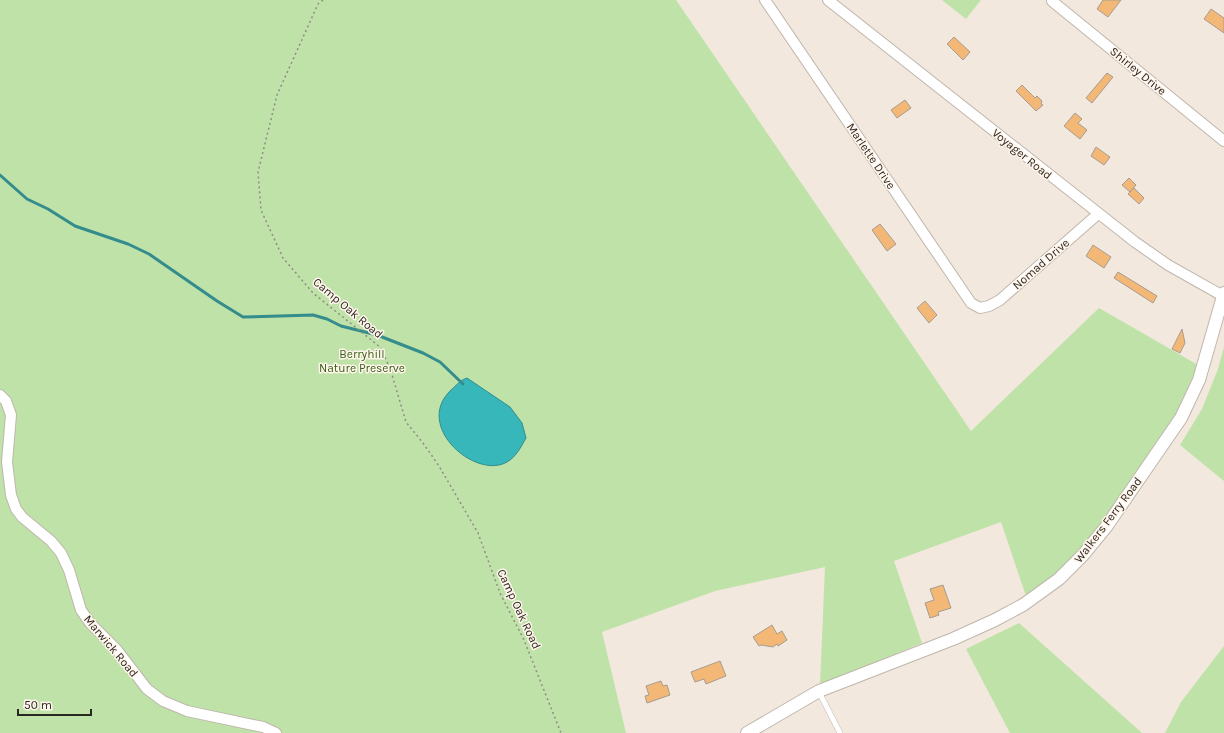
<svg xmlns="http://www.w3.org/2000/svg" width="1224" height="733" font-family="Karla,sans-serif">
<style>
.green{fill:#bee2a8}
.water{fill:#38b7ba;stroke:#348c8c}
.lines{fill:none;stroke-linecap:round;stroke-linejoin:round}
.stream{stroke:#348c8c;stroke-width:3}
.building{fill:#f3b876;stroke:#a59c92}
.service-casing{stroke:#bfb6ac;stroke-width:6}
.minor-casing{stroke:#bfb6ac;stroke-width:12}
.tertiary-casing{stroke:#bfb6ac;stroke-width:14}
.path{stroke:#928b84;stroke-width:1.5;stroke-dasharray:2 3;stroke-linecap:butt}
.service{stroke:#fff;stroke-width:5}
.minor{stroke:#fff;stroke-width:10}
.tertiary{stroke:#fff;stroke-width:12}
.labels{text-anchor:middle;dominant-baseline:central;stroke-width:3;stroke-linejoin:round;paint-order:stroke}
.street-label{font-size:12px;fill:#2a2622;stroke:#fff5eb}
.park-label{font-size:12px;fill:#375f17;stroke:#fff5eb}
</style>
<rect width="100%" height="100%" fill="#f2e8de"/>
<path class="green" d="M0,0H676L971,431L1099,308L1198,365L1177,412L1160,440L1091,537L1053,578L1026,596L1001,522L894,561L922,643L820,685L825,567L715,591L602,632L626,733H0Z
M942,0H981L966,19Z
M1224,347V481L1180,445L1202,409L1218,369Z
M1019,623L1142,733H1010L966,649Z
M1224,646V733H1165L1181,702Z"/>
<path class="water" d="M467,378L510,407L522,423L526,438C521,447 516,457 507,462C476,480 414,427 450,391C456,386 460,380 467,378Z"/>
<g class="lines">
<path class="stream" d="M0,175L27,199L48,209L75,226L128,244L149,254L217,301L243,317L313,315L327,319L341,326L377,335L423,353L440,362L463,384"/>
</g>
<path class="building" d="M1103,0H1121L1108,17L1097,9Z
M1211,9L1224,18V33L1204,19Z
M954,37L970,52L963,60L947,44Z
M1107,73L1113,77L1092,103L1086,98Z
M1022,85L1035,98L1037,96L1042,101L1041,104L1043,105L1036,111L1016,91Z
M905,100L911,108L897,118L891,110Z
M1075,113L1082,119L1078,123L1087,130L1080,139L1064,126Z
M1096,147L1110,157L1104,165L1091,156Z
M1129,178L1136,185L1130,192L1122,185Z
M1134,188L1144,198L1139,204L1128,194Z
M880,224L896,244L887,251L872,230Z
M1093,245L1111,257L1104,268L1086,256Z
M1118,272L1157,296L1153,303L1114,278Z
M925,301L937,315L929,323L917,308Z
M1182,329L1185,343L1180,353L1172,349Z
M943,585L951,608L938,612L939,615L930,618L925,603L934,600L930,589Z
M772,625L777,634L782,631L787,640L778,646L777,644L773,647L761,645L759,646L753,637Z
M720,661L726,676L706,684L704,679L695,682L691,672Z
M661,681L663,686L667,685L670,695L647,703L645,696L649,695L646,686Z"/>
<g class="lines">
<g class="service-casing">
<path id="service" d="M819,692L840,733"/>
</g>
<g class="minor-casing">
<path id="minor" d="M765,0L971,303L980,308L989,306L1000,300L1098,214
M828,0L1135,242L1168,265L1223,296
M1052,1L1224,141
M0,395L6,401L11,415L7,462L11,495L16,509L22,517L51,541L61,553L69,570L81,610L90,623L117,650L147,689L163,701L187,711L263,727L276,733"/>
</g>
<g class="tertiary-casing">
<path id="tertiary" d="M747,733L819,691L953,639L995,620L1023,605L1059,579L1083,555L1106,527L1181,418L1199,380L1224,293"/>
</g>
<path class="path" d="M323,0L318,4L277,95L258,172L261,210L283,258L313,293L380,347L390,368L406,422L423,443L439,466L478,533L500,593L524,640L561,733"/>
<use href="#service" class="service"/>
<use href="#minor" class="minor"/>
<use href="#tertiary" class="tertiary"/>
</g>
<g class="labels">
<g class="street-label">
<text transform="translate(1138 71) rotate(39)">Shirley Drive</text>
<text transform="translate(1022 154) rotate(39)">Voyager Road</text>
<text transform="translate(871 156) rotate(56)">Marlette Drive</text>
<text transform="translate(1041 264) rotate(-41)">Nomad Drive</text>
<text transform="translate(348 308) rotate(40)">Camp Oak Road</text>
<text transform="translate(1108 520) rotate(-53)">Walkers Ferry Road</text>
<text transform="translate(519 609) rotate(65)">Camp Oak Road</text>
<text transform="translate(111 646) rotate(50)">Marwick Road</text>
</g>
<g class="park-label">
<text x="362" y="354">Berryhill<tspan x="362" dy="14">Nature Preserve</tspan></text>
</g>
</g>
<path d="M18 709v6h73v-6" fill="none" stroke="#2a2622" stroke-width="2"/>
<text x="24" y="709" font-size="12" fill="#2a2622" stroke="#fff5eb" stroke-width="3" paint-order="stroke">50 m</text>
</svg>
